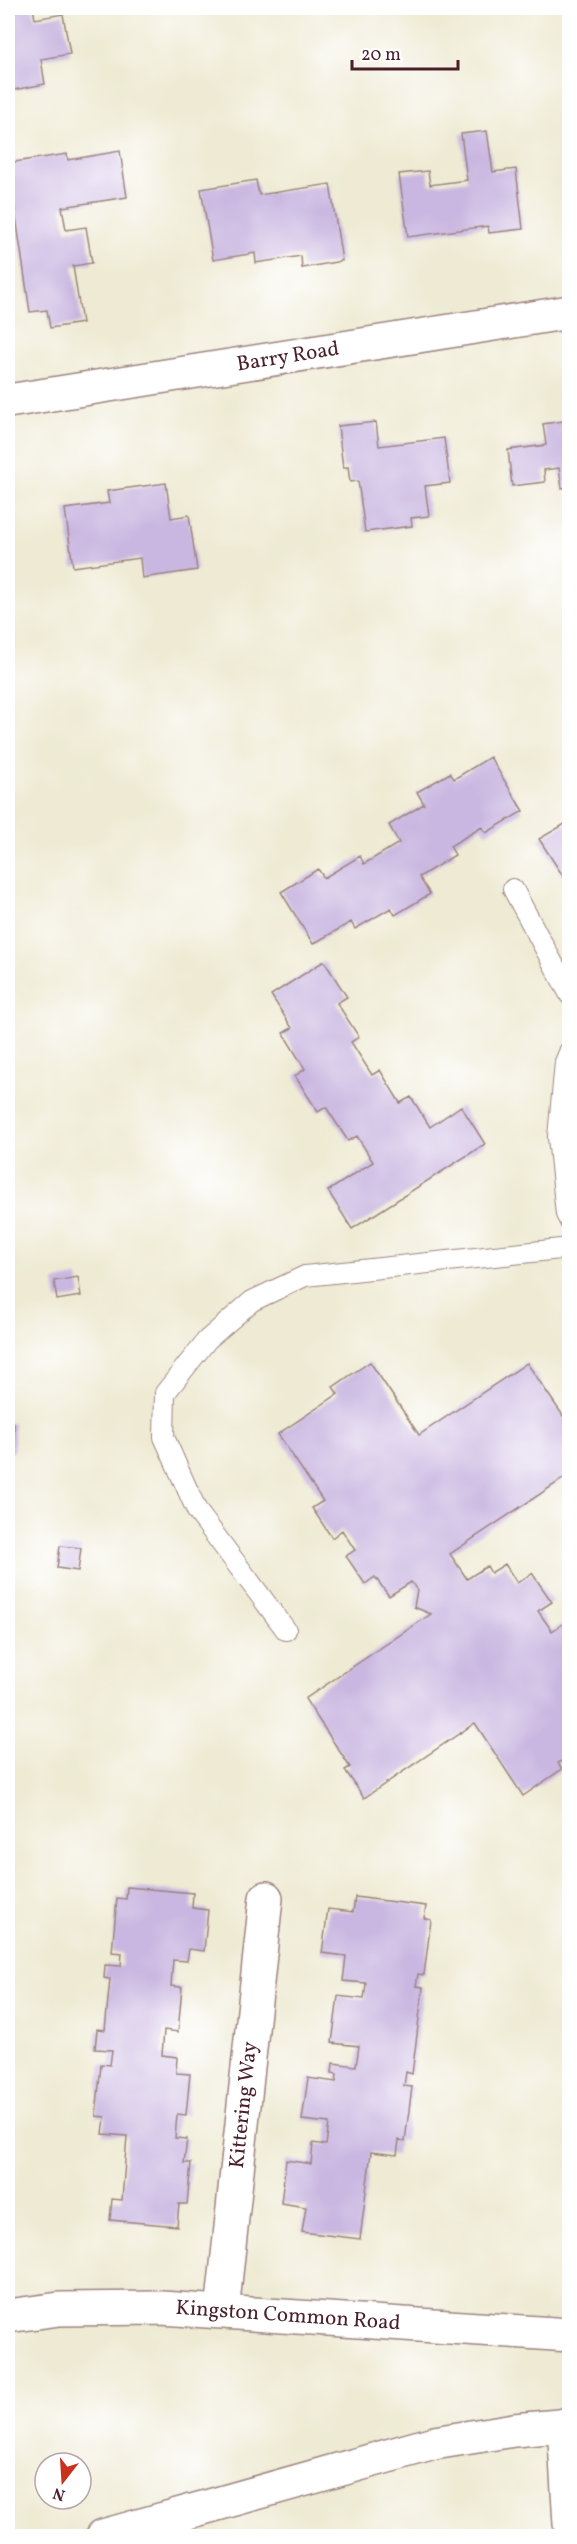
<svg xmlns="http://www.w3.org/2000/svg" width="577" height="2544" font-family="Vollkorn,serif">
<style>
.building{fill:#cab7e1}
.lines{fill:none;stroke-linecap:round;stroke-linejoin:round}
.service-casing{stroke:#9c847f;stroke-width:22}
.minor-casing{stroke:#9c847f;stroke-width:36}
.service{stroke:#fff;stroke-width:20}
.minor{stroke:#fff;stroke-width:33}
.labels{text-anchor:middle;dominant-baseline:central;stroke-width:4.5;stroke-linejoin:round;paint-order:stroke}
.street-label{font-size:21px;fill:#4a1f2b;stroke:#fff}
</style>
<rect width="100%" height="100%" fill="#fff"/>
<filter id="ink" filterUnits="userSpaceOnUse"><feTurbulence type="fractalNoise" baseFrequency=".0167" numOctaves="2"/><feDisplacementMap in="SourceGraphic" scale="12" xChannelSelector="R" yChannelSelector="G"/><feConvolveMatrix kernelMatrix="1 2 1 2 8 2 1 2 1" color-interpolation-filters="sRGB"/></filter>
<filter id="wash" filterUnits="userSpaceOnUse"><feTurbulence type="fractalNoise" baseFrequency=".008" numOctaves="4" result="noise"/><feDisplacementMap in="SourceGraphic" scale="24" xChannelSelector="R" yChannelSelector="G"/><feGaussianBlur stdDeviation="1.35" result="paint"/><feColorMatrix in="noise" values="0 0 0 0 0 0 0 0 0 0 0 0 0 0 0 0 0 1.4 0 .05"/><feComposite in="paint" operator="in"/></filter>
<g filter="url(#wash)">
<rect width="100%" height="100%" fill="#eeead3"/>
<g id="blocks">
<path class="building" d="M8,8H33L35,19L63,14L70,54L41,59L45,84L8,91Z
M487,131L493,172L516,169L523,229L489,233L488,226L408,237L399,174L428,171L430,185L467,180L461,134Z
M120,151L127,197L62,207L66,230L86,227L92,263L73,266L82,323L50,328L47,310L30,312L8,163L67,154L68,160Z
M256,180L259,195L330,184L342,261L302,268L301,256L256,263L255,253L213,260L201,189Z
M570,420V487L562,488L559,468L544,470L545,482L512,486L508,450L546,445L543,424Z
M376,422L379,446L444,438L450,483L425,486L429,516L411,518L412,526L365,532L358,481L350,482L348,467L343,468L338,426Z
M166,483L171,518L189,515L197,570L142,578L140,558L73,567L65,509L109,503L107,491Z
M490,757L523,811L486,833L482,827L450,846L455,855L419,877L430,894L395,915L391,908L355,929L351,922L313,944L281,892L318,869L324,878L360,856L364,864L399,843L389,825L424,804L417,792L450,773L454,779Z
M570,821V887L539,839Z
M324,961L347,997L337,1003L359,1037L351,1042L372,1075L380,1070L400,1103L411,1097L430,1127L461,1106L485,1144L352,1229L328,1191L373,1162L357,1136L348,1141L326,1107L318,1112L295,1076L305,1069L283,1033L292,1028L271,995Z
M78,1277L81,1296L57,1300L54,1281Z
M370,1362L419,1435L527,1363L570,1426V1474L450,1554L467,1579L487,1566L491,1573L505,1564L517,1583L532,1573L552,1602L538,1611L552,1631L564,1623L570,1631V1756L558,1763L562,1769L523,1796L475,1723L364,1798L345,1770L350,1767L305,1699L431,1614L414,1607L417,1590L411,1582L389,1596L375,1577L365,1584L346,1556L355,1550L342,1530L332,1538L312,1508L323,1501L278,1434L338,1394L333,1387Z
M8,1423H14V1452H8Z
M60,1546L81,1548L78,1571L57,1568Z
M127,1887L193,1893L192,1908L208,1910L204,1951L189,1949L187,1961L173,1960L171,1986L182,1987L178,2032L164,2030L162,2055L177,2057L176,2073L190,2074L186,2115L177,2114L175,2138L187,2139L184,2163H191L187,2204H179L177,2226L110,2220L112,2199L122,2200L127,2136L103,2134L105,2117L96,2116L101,2064L110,2065L112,2050L95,2049L97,2029L105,2030L110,1979L104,1978L105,1965L121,1966L122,1953L112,1952L117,1898L126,1899Z
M355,1897L426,1906L424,1918L431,1920L424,1975L418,1974L416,1986L423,1987L412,2074L406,2072L404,2086L412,2087L405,2141L399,2140L397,2155L371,2152L360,2239L302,2232L306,2207L281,2203L286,2160L311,2164L313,2143L326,2145L329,2123L302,2120L308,2078L336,2082L337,2074L332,2073L333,2063L356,2066L359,2046L332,2043L338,1996L364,1999L366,1983L343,1981L346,1956L322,1953L328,1909L353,1912Z"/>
</g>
</g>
<g filter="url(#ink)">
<use href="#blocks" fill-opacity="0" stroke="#9c847f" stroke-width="1.5"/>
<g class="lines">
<g class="service-casing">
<path id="service" d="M513,889L570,995
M570,1050L565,1062L558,1137L566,1214L570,1222
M286,1630L197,1511L164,1437L165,1393L207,1340L252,1301L305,1276L570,1248
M178,2516L184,2536"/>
</g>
<g class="minor-casing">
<path id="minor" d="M8,401L570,312
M222,2312L266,1898
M8,2316L59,2309L162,2308L570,2335
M564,2425L570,2524
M103,2536L434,2443L514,2430L570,2425"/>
</g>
<use href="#service" class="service"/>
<use href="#minor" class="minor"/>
</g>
</g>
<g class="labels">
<g class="street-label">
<text transform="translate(288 357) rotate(-9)">Barry Road</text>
<text transform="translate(244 2105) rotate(-84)">Kittering Way</text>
<text transform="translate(288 2316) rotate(4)">Kingston Common Road</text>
</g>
</g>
<rect width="577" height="2544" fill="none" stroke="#fff" stroke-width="30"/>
<g transform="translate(63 2481) rotate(197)"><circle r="28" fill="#ffffff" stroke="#b7a5aa" stroke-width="1.5"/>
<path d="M0-4.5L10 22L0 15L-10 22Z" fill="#c8321e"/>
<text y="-9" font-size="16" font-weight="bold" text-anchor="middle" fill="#4a1f2b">N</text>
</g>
<path d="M352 60v9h106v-9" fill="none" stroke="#4a1f2b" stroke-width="3"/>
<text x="361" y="60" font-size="18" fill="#4a1f2b" stroke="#ffffff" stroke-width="4.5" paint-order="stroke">20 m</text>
</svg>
